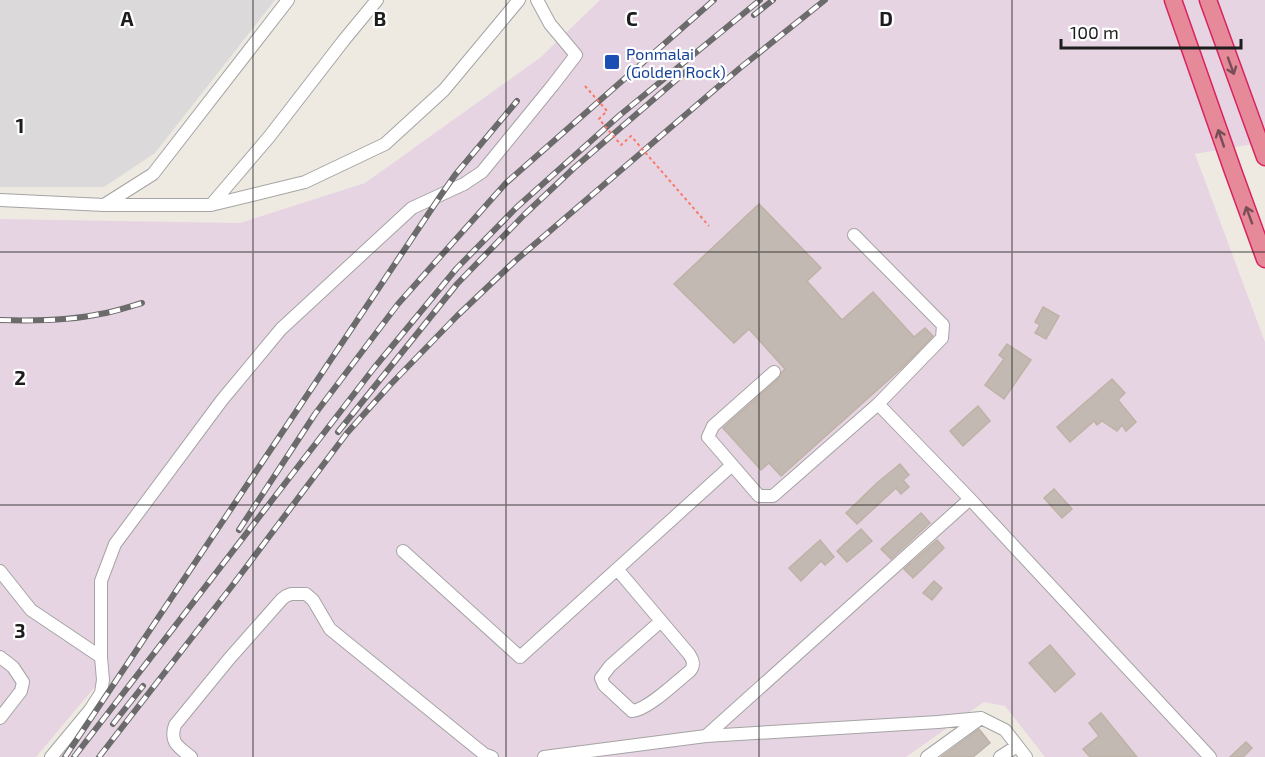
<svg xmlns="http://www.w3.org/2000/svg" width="1265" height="757" font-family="'Exo 2',sans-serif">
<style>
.residential{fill:#dbd9d9}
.industrial{fill:#e7d4e3}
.building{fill:#c2bab2;stroke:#bfb1a5;stroke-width:1.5}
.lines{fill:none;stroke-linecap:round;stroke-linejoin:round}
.minor-casing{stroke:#a4a4a4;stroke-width:14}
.highway-casing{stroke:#d7245f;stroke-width:19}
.minor{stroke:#fff;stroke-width:12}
.highway{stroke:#e68999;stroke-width:16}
.rail-casing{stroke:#6b6b6b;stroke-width:6}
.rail{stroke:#fff;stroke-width:4;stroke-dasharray:11;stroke-linecap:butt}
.path-bridge{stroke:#f97968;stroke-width:2;stroke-dasharray:3 3;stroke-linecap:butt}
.oneway{stroke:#774e55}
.grid{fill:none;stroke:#1d1d1d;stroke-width:1.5;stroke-opacity:0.55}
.transit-dot{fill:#1a4fb4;stroke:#fff;stroke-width:2}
.labels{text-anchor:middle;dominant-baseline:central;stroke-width:4.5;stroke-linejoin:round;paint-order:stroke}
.transit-label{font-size:16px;fill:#164399;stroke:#fff;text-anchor:start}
.grid-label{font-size:20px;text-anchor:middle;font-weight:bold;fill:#1d1d1d;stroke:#fff;stroke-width:4.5;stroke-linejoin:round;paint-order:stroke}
</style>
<rect width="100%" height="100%" fill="#eeeae2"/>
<path class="residential" d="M0,0H275L155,153L104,187H0Z"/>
<path class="industrial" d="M600,0H1265V142L1195,154L1265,342V757H1045L1005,706L984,702L906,757H55L101,700L94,688L36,757H0V219L240,223L365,183L541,57Z"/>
<path class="building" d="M759,204L821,268L807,281L842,320L873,292L914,337L925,328L933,336L904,366L781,476L769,463L761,470L723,428L779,378L782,372L785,369L749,329L734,343L674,284Z
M1043,307L1059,316L1046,339L1035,333L1040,325L1035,322Z
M1007,344L1031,360L1004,399L985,385L1004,359L999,355Z
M1112,379L1125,393L1118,400L1136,422L1126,431L1122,425L1117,431L1102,421L1097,425L1094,421L1070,442L1057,427Z
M978,406L990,421L963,446L950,431Z
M900,464L909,475L903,480L909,487L901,494L896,488L857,524L846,513L877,483Z
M1054,489L1072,509L1062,518L1044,498Z
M921,513L930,523L891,559L881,549Z
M861,529L872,541L847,562L837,551Z
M820,540L834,557L825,565L821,561L801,581L789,568Z
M937,540L944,548L913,578L904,569Z
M934,581L942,588L932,600L923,593Z
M1050,645L1075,674L1055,692L1029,663Z
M1101,713L1137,757H1090L1083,749L1099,736L1089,723Z
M979,729L990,743L973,757H941Z
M1246,742L1252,748L1243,757H1230Z"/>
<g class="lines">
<g class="minor-casing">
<path id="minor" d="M0,200L104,205L153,174L288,0
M104,205H211L305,182L385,144L444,90L519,0
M211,205L269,137L344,40L377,0
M854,235L943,325L942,338L878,404
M774,372L713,426L708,437L759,496H773L878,404L970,499L1210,757
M403,551L520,657L732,465
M617,569L689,654C693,660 695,665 690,671C677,681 648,710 632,711L604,685L601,678L610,666L661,621
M0,571L31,610L101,657
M0,657L13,667L23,682L21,691L0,718
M706,736L970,499
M51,757L90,710L101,693L103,680L101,657V581L115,544L222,400L281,329L412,208L464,184L482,172L553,85L576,55L550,24L537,0
M191,757C179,747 169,743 175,725L229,659L282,599L286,596L291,594H306L313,600L330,629L484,754L492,757
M544,757L706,736L938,722L981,718
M927,757L981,718L1005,730L1026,757
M1000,757L1017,746"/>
</g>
<g class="highway-casing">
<path id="highway" d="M1173,0L1233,171L1265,259
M1208,0L1265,157"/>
</g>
<use href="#minor" class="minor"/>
<use href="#highway" class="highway"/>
<g class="rail-casing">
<path id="rail" d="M754,15L773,0
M0,320C33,321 68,321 100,314C114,312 128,307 142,303
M338,432L457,284L524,215L574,168L690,68
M239,530L315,414L398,304L506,183L714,0
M113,724L143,686
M65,757L441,195L455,175L517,101
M74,757L374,368L457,268L517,207L620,115L760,0
M99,757L232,586L347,433L391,384L457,316L515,261L740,68L825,0"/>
</g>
<use href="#rail" class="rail"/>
<path class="path-bridge" d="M585,86L607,111L599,119L621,145L631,136L709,226"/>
</g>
<defs><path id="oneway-shaft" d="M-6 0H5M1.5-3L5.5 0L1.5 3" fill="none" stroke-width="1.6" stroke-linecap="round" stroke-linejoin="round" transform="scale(1.5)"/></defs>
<g class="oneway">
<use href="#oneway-shaft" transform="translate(1231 66) rotate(70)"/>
<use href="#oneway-shaft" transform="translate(1221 138) rotate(-109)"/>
<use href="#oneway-shaft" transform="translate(1249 215) rotate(-110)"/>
</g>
<path class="grid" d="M253,0V757M506,0V757M759,0V757M1012,0V757M0,252H1265M0,505H1265"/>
<rect class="transit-dot" x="604" y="54" width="16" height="16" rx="3"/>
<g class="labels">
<g class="transit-label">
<text x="626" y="53">Ponmalai<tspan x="626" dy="18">(Golden Rock)</tspan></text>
</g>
</g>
<g class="grid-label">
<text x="127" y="26">A</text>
<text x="380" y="26">B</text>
<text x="632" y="26">C</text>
<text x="886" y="26">D</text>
<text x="20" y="133">1</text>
<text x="20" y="385">2</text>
<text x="20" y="638">3</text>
</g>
<path d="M1061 39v9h180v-9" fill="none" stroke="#1d1d1d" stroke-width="3"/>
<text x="1070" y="39" font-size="18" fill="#1d1d1d" stroke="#ffffff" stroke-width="4.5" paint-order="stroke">100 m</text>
</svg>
